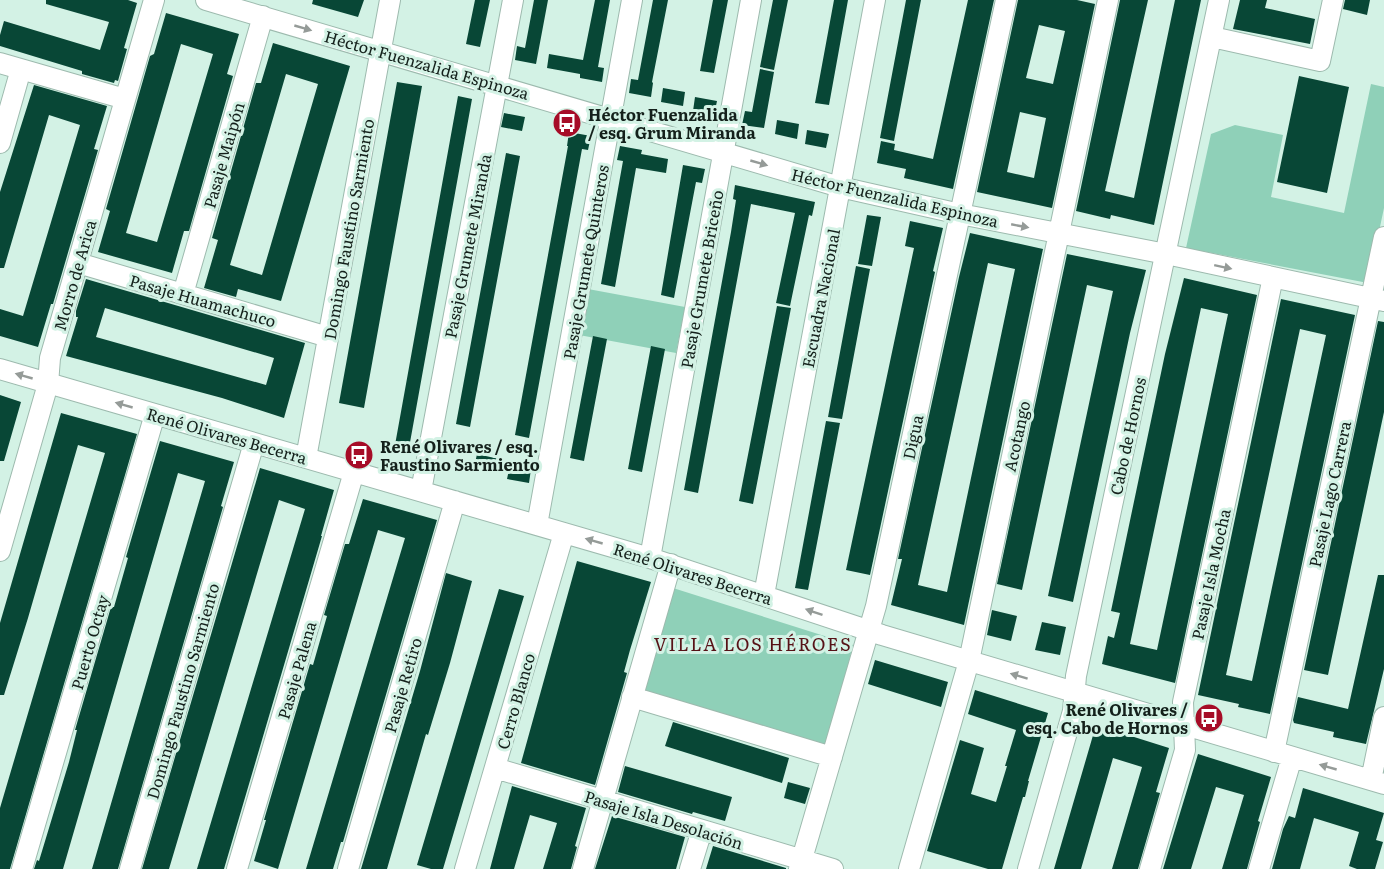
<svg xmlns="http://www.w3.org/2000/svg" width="1384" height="869" font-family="Literata,serif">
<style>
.green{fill:#8fd0b8}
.building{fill:#084736;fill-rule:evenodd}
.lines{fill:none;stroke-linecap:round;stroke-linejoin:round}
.minor-casing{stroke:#9dbaae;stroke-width:22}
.minor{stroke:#fff;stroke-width:20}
.oneway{fill:#959b98}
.labels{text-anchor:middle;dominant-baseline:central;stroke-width:6;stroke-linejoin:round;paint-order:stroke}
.street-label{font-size:16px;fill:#14201b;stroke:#d3f2e5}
.poi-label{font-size:16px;font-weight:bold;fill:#14201b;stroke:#d3f2e5;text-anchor:start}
.neighbourhood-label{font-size:18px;letter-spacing:1.5px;fill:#571217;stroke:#d3f2e5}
</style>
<rect width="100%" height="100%" fill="#d3f2e5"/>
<path class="green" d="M1371,84L1384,87V208L1368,283L1186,248L1211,134L1235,125L1283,135L1271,197L1344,213Z
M588,289L685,307L676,353L579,335Z
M673,588L853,645L828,744L822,749L644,695L640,688Z"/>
<path class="building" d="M46,0H128L137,3L124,48L127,49L118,81L115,80L114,83L82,74V71L0,46V35L4,21L100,50L109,22L46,4Z
M313,0H364L358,17L312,4Z
M475,0H490L480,47L466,44Z
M534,0H548L536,64L515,60L517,46L525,48Z
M595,0H610L598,67L604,68L602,82L580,78V74L547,68L549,54L583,60Z
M653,0H668L652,82L653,83L651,97L629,93L631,79L638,80Z
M713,0H728L714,73L700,71Z
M773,0H788L774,70L760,67Z
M834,0H848L829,105L815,103Z
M906,0H921L894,141L880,138Z
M968,0H994L953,189L904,178L906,169L877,163L881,141L895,144L894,150L933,159Z
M1018,0H1077L1095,4L1052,208L977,192ZM1039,25L1065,31L1053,84L1026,78ZM1020,112L1046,118L1034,178L1007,172Z
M1120,0H1148L1105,191L1134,198L1175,0H1201L1154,225L1111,215L1110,219L1076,211Z
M1240,0H1267L1265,8L1315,19L1310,44L1233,29Z
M1345,0H1370L1367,15L1343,9Z
M166,13L239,34L227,74L233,76L189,231H184L172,273L98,252L110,211L106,209L150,56L154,54ZM181,44L213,54L157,242L126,233Z
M273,43L350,66L281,301L238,289L236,297L204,288L218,240L212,238L256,83H261ZM286,74L318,84L262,275L230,265Z
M760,69L774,72L764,128L742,125L745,111L752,112Z
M1299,76L1349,87L1327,193L1277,182Z
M397,82L422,86L364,408L339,403Z
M34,85L107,106L94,149L98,150L53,304H51L38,347L0,336V309L23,316L80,125L49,115L4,268H0V192Z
M663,88L685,92L683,106L661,102Z
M458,96L472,99L409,448L395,445Z
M695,97L717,101L714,115L693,111Z
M504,113L525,117L522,131L501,127Z
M777,120L799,124L797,139L775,134Z
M807,130L829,134L826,148L805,144Z
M569,132L591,136L588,150L582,149L529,438L515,435L568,146H567Z
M620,146L642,150L641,154L668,159L666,173L636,168L615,287L601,284L623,161L617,160Z
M506,153L520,156L470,427L456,424Z
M683,165L705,169L702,183L696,182L674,298L661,295Z
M735,185L815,202L812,216L809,215L790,306L776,303L795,213L751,204L698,493L684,490L731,232L736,200L733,199Z
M867,215L881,217L872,266L858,264Z
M910,221L943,228L933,271L935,272L870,575L846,570L914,248L905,246Z
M970,233L1043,249L964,625L891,605L902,559H898L959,277ZM988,263L1015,269L947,592L918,585Z
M1067,254L1146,270L1130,333L1073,602L1048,596L1113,291L1087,285L1022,590L997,584Z
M856,266L870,269L842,419L828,417Z
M1184,278L1257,295L1175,683L1102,664L1108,636L1114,638L1120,613L1111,611L1165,354ZM1201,308L1228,314L1157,650L1130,644Z
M86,279L305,343L284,418L222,398L66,356L78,317H76V311ZM105,308L274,358L266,385L96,337Z
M1281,299L1355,315L1270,714L1238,707L1239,704L1198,695ZM1300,329L1326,335L1252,681L1226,675Z
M777,306L791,308L753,504L739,501Z
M1378,321L1384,322V412L1328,675L1304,670Z
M593,336L607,339L584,461L570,458Z
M651,346L665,349L642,472L628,469Z
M0,395L21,402L4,461H0Z
M61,413L137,434L10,869H0V808L105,453L78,445L28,618L4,695H0V623Z
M826,421L840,423L808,590L795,588Z
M160,441L234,462L221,506L223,507L118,869H92L205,481L178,473L63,869H34L37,860L39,861L69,762L77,730H75L111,607H114L128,558L126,557Z
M477,454L499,459L496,473L474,468Z
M510,465L531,469L529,483L507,479Z
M260,468L334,490L321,536H322L224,869H197L305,509L279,500L169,869H142Z
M363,499L437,520L343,842H341L333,869H306L405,538L378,530L278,869L254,861L266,820H264L310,664L313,665L327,616L324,615L345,544H349Z
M577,561L651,582L630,650L624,672L627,673L595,785L521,763Z
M446,573L472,581L450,663L428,735L426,734L387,869H361L420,671Z
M1378,575H1384V669L1366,744L1333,737L1334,732L1294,723L1293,720L1298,697L1348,709Z
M499,589L524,596L443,869H431L417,865Z
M992,610L1017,616L1011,641L987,635Z
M1042,622L1066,627L1060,655L1035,650Z
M875,660L948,682L941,707L868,684Z
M975,690L1048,713L1028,781H1029L1025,797H1023L1002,869H988L927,851L960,740L984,748L971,794L996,802L1007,766H1005L1016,730L968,714Z
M673,722L789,758L782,783L665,746Z
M1096,725L1169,748L1156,792L1160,793L1138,869H1112L1142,767L1113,758L1081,869H1054Z
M1198,754L1271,777L1258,821L1260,822L1247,869H1222L1244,795L1216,787L1191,869H1163Z
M625,766L732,797L725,821L693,812L692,814L618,792Z
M788,782L810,788L805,804L784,798Z
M512,786L586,808L575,846L577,847L571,869H543L557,823L530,815L514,869H490Z
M1303,788L1384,813L1376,840L1383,842L1375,869H1357L1349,866L1359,832L1314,818L1300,869H1272L1283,829L1289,816L1295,818Z
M612,816L685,837L676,869H595Z
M713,846L786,868V869H706Z"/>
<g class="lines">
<g class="minor-casing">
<path id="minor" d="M206,0L840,187L960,214L1166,254L1384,301
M1212,37L1320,61L1333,0
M0,63L125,99
M0,143L21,69
M78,263L328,337
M183,294L263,16
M0,369L650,558L882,635L1384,784
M306,458L390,0
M421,491L513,0
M537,525L632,0
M0,551L48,384L50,358L154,0
M650,558L751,0
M764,595L875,0
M632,697L832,757
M1274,752L1384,237
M495,768L833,869
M1371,780L1384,717
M22,869L155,414
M130,869L254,443
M237,869L354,472
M348,869L455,501
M465,869L564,533
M583,869L671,564
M690,869L702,830
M799,869L876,606L1006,0
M909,869L969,661L1108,0
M1028,869L1073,711L1076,676L1219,0
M1150,869L1185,750L1183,702L1273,277
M1259,869L1292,757"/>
</g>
<use href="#minor" class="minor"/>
</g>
<defs><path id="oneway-solid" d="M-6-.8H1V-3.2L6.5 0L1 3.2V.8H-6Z" transform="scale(1.5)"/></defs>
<g class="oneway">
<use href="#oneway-solid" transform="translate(303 28) rotate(16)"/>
<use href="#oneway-solid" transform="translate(759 163) rotate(16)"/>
<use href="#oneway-solid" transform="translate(1020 226) rotate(11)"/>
<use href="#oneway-solid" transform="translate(1223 267) rotate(12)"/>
<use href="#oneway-solid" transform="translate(24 376) rotate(-164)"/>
<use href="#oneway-solid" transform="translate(124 405) rotate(-164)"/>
<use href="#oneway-solid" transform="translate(594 541) rotate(-164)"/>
<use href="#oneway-solid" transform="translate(814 612) rotate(-161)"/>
<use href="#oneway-solid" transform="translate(1019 676) rotate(-163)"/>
<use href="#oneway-solid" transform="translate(1328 767) rotate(-164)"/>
</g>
<defs>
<g id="bus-disc" transform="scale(1.5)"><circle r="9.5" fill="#a60c27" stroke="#d3f2e5"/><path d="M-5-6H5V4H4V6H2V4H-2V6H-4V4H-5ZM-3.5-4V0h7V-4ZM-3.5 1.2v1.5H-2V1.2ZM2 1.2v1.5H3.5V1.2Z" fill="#fff"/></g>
</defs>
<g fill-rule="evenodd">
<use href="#bus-disc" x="567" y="123"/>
<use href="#bus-disc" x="359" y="455"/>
<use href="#bus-disc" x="1209" y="718"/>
</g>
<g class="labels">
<g class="street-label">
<text transform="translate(427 64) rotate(16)">Héctor Fuenzalida Espinoza</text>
<text transform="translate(223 155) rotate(-74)">Pasaje Maipón</text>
<text transform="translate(895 197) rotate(13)">Héctor Fuenzalida Espinoza</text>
<text transform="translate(348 229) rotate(-80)">Domingo Faustino Sarmiento</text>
<text transform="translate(467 246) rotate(-79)">Pasaje Grumete Miranda</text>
<text transform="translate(585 262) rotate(-80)">Pasaje Grumete Quinteros</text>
<text transform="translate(74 275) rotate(-74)">Morro de Arica</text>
<text transform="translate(701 279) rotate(-80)">Pasaje Grumete Briceño</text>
<text transform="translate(820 298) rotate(-79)">Escuadra Nacional</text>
<text transform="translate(203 300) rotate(16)">Pasaje Huamachuco</text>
<text transform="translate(227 435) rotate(16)">René Olivares Becerra</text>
<text transform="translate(1016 436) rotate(-78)">Acotango</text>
<text transform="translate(1127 436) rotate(-78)">Cabo de Hornos</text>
<text transform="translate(912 437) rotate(-78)">Digua</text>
<text transform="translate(1329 494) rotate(-78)">Pasaje Lago Carrera</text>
<text transform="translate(693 573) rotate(18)">René Olivares Becerra</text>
<text transform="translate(1210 574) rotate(-78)">Pasaje Isla Mocha</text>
<text transform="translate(89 642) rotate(-74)">Puerto Octay</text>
<text transform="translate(296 670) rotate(-74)">Pasaje Palena</text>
<text transform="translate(402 685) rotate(-74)">Pasaje Retiro</text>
<text transform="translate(182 691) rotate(-74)">Domingo Faustino Sarmiento</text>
<text transform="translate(515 701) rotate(-74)">Cerro Blanco</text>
<text transform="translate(664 819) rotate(17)">Pasaje Isla Desolación</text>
</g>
<g class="poi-label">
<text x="588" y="114">Héctor Fuenzalida<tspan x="588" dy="18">/ esq. Grum Miranda</tspan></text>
<text x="380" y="446">René Olivares / esq.<tspan x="380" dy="18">Faustino Sarmiento</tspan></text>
<text x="1188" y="709" text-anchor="end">René Olivares /<tspan x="1188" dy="18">esq. Cabo de Hornos</tspan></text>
</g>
<g class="neighbourhood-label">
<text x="753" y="643">VILLA LOS HÉROES</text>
</g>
</g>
</svg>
